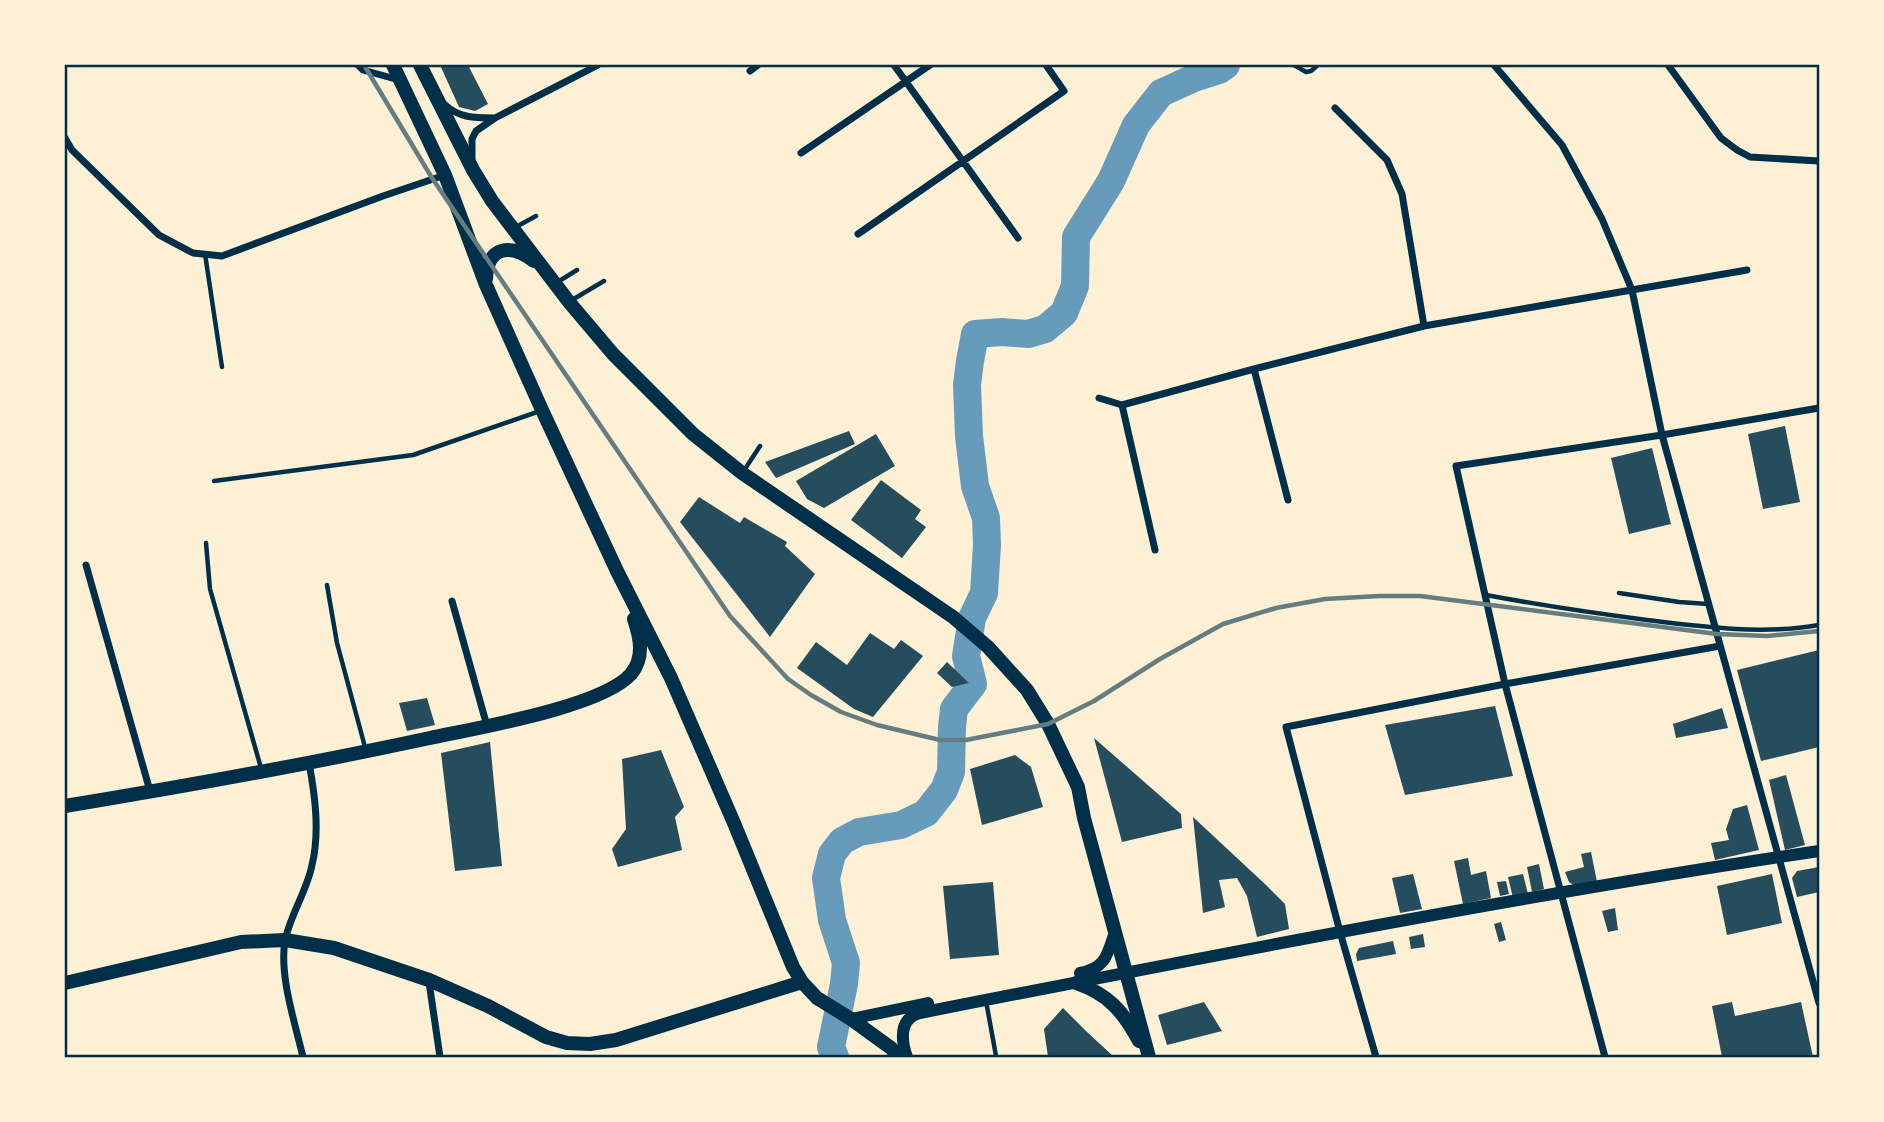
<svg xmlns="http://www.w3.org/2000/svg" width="1884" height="1122" font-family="'DejaVu Sans',sans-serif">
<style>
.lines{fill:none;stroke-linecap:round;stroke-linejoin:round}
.river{stroke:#669bbc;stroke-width:28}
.building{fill:#264d5e}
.service{stroke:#003049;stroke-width:4.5}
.minor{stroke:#003049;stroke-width:7}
.tertiary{stroke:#003049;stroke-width:12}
.primary{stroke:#003049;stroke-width:14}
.rail{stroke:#657d81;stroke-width:4.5}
.neatline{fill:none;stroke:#003049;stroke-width:2.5}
</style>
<rect width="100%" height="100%" fill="#fdf0d5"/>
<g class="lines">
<path class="river" d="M835,1057L831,1047L844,984L846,963L832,920L826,878L832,854L842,841L859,832L901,825L926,813L944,790L951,772L952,727L954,709L973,684L966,656L972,618L984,593L987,545L986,518L975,486L969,436L967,385L970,361L975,334L1002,332L1028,334L1045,329L1064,313L1075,286L1076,237L1111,181L1136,125L1161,93L1194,78L1219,70L1226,65"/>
</g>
<path class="building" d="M440,65H468L488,104L475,111L459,107Z
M1785,426L1800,502L1763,509L1748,434Z
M849,431L855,444L776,478L765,462Z
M876,434L895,466L824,508L807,499L796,481Z
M1652,448L1671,524L1629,534L1611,458Z
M881,480L921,510L915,519L926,527L902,558L851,520Z
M699,497L740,523L744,517L787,542L785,546L815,574L770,637L680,522Z
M870,633L894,649L901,640L923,656L873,717L854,709L797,668L816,642L847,665Z
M1819,650V747L1761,761L1737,670Z
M947,662L969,683L952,687L937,673Z
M427,698L435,725L407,731L399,703Z
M1495,706L1513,776L1405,795L1385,725Z
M1722,708L1728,728L1676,738L1673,724Z
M1094,738L1181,814L1182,828L1122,842Z
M490,742L502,866L455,871L441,753Z
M661,750L684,807L675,817L682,850L618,867L612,849L626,829L622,759Z
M1015,755L1031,767L1043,807L982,825L970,769Z
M1786,775L1805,845L1785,850L1769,780Z
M1747,805L1759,850L1715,860L1711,843L1729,840L1726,829L1733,809Z
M1193,817L1266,885L1285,904L1289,929L1257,937L1247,896L1237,878L1219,880L1225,907L1203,913Z
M1591,852L1597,882L1575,886L1569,882L1565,872L1584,867L1581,854Z
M1468,858L1471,875L1486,871L1491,898L1463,904L1454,861Z
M1539,864L1544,889L1532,892L1527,867Z
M1819,867V892L1797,897L1792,878L1797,871Z
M1413,874L1422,909L1400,913L1392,878Z
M1523,874L1528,894L1513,898L1508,877Z
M1772,874L1782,923L1727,935L1717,886Z
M1506,881L1509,894L1500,896L1497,882Z
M993,882L999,955L950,959L943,886Z
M1615,908L1618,930L1608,932L1602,911Z
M1501,922L1506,940L1499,942L1494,924Z
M1423,934L1425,947L1411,949L1409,937Z
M1393,941L1396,954L1357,961L1356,954L1359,948Z
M1204,1002L1222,1031L1167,1045L1158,1015Z
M1732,1002L1735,1016L1801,1002L1813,1057H1722L1712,1006Z
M1063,1008L1087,1032L1113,1056L1105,1057H1048L1044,1029Z"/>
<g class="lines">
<path class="service" d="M1294,65L1306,72L1311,71L1318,65
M514,228L536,216
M205,254L222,367
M556,283L577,270
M572,300L604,281
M743,472L760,446
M214,481L413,455L540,411
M206,543L210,589L261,768
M327,585L337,643L365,747
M1619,593L1679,602L1708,604
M1486,595C1539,605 1593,613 1647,620C1703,627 1763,635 1819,625
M986,1001L996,1056L995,1057"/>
<path class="minor" d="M358,65L363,70L399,80
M894,65L1018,238
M1494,65L1562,145L1602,219L1632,290L1662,435L1819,1003
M1668,65L1721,138L1737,150L1750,157L1819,161
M750,71L758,65
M444,104C459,118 474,118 494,118
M1335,108L1387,160L1402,194L1424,326
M65,138L72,150L159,235L193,253L222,256L383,196L445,175
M801,153L930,65
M472,158V139L476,131L495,118L598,65
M858,234L1064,91L1046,65
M1254,369L1288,500
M1099,398L1122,405L1254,369L1424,326L1747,270
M1122,405L1155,550
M86,565L150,791
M452,601L487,726
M429,982L440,1057
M303,1057C295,1023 279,975 285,941C290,915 307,891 312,865C320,832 315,795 309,763
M1376,1057L1340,932L1286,727L1505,684L1720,646
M1605,1057L1505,684L1456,466L1662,435L1819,408"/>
<path class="tertiary" d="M1080,973C1106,968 1107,955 1115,932
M851,1019L928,1003
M907,1057C903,1046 899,1027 910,1018C913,1015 917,1014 920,1013C1219,954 1518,896 1819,851"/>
<path class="primary" d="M393,65L445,175L486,285L542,410L617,571L671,678L734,823L793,967L802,982L817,998L851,1019L891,1048L899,1057
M420,65L473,170L492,201L569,302L613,354L693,434L742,473L953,617L988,647L1027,690L1048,724L1078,787L1084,818L1149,1057
M486,279C487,246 511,243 534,261
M65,806C187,786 309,764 430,738C476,728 602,707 631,674C645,657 640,637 634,619
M65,983L241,942L285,940L334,948L429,980L488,1006L546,1037L567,1043L590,1044L616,1040L802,982
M1076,983C1108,994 1123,1011 1139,1041"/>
<path class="rail" d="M364,65L432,178L730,616L788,679L811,695L841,712L877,725L940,740H966L1048,724L1094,701L1160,659L1223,624L1276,608L1325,599L1379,596H1420L1717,634L1767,636L1819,631"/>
</g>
<rect width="1884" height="1122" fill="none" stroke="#fdf0d5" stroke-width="133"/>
<rect x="66" y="66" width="1752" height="990" class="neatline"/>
</svg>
